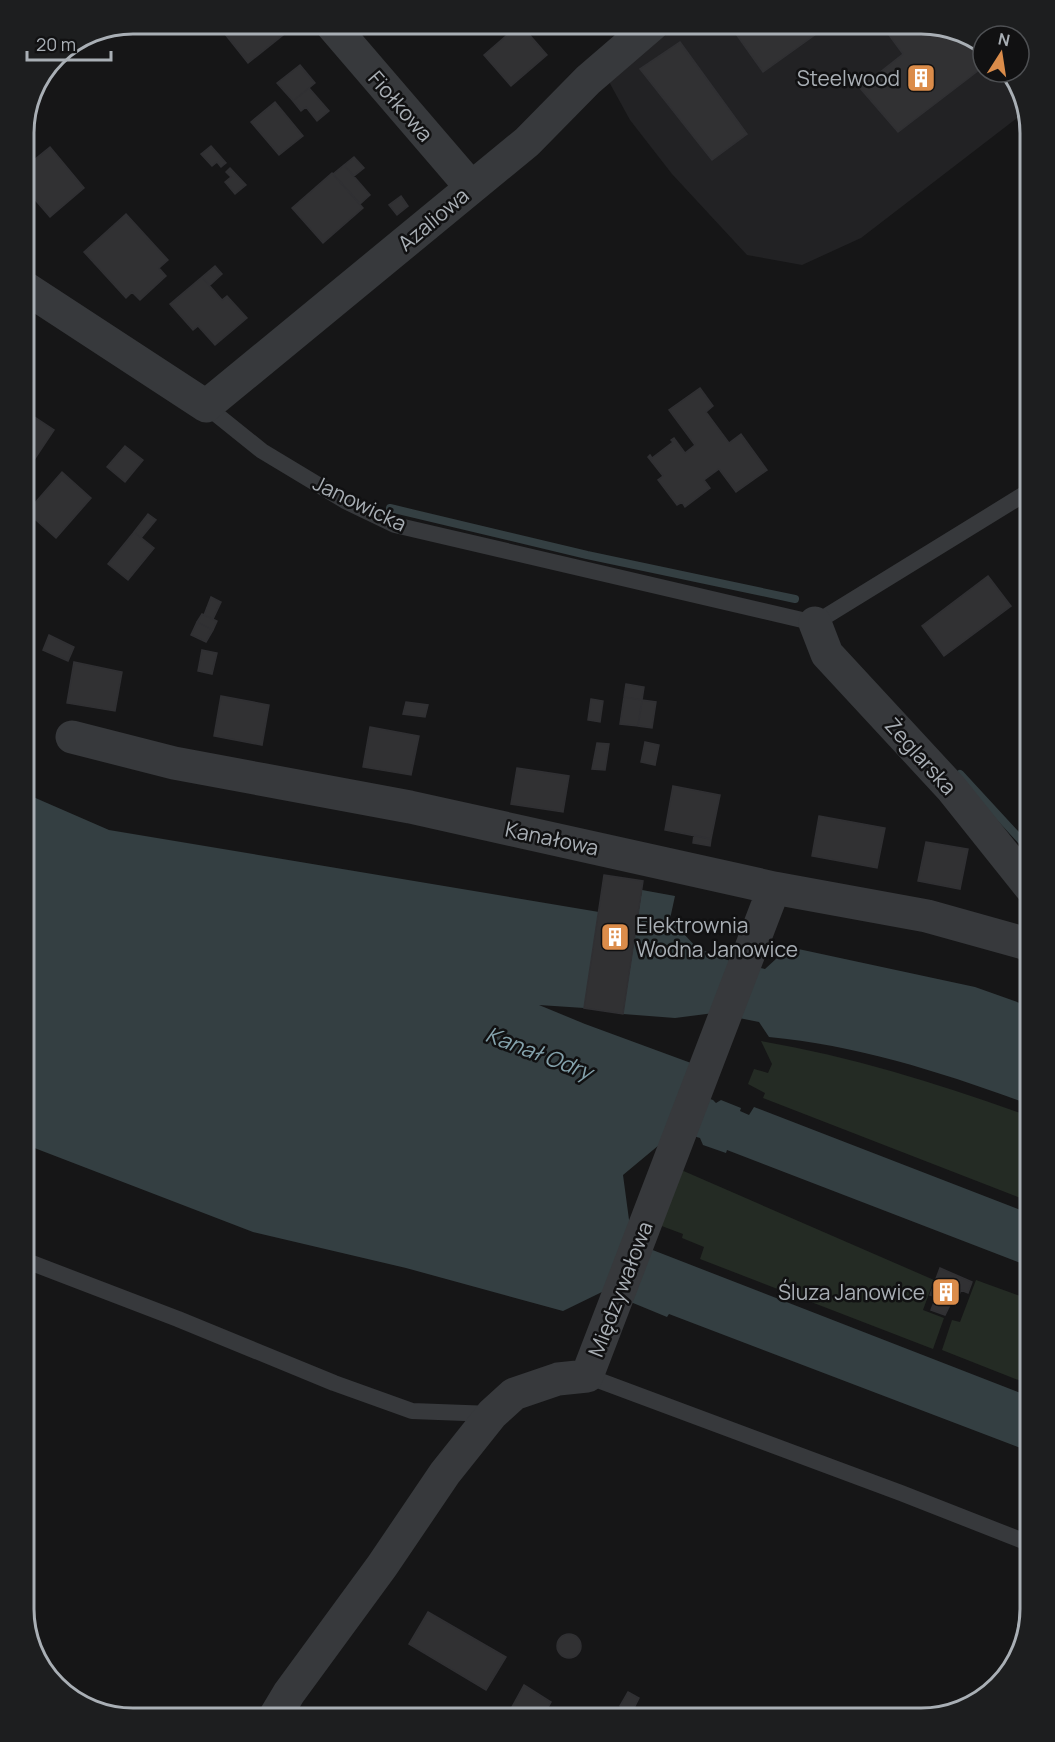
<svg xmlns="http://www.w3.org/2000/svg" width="1055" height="1742" font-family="Manrope,sans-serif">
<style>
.built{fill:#222224}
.green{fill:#242b24}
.water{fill:#343f42}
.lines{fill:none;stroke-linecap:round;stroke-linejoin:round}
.stream{stroke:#343f42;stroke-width:8}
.building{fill:#313133;stroke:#303033;stroke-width:1.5}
.lane{stroke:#37393c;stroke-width:16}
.street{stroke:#37393c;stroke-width:33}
.labels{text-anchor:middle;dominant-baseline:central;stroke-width:5;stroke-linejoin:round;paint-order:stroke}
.poi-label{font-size:21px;fill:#a9afb5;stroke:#111112;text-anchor:end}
.street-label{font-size:21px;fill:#a9afb5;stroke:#111112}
.water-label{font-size:22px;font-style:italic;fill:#84a2ac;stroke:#111112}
.rim{fill:none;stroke:#a9afb5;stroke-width:3}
</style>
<rect width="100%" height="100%" fill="#161617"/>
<path class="built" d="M623,24H929L982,42L983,72H1009L1020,85L1026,111L861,238L802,265L747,255L672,174L630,120L608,80Z"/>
<path class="green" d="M761,1041C854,1057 943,1085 1031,1117V1202L763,1098L765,1093L748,1084L754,1069L768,1073L772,1064Z
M679,1169L934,1280L923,1310L944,1318L933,1349L700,1259L704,1247L682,1238L683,1234L659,1225Z
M976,1280L1031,1300V1385L942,1350L952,1320L960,1322Z"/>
<path class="water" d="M24,793L109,830L599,912L584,1008L539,1005L585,1024L691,1063L687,1091L713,1100L716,1103L721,1100L741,1108L740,1111L749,1115L754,1107L1031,1214V1267L727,1150L726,1153L703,1145L700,1138L673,1130L659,1145L623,1175L632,1242L1031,1397V1452L669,1314L667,1317L604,1291L563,1311L406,1268L253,1232L24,1144Z
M642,890L675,896L670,919L697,948L733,962L765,969L789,947L975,987L1031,1007V1105C947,1074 858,1045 769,1037L759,1022L714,1013L675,1018L623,1014Z"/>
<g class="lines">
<path class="stream" d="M390,508L587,555L795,599
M960,774L1031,851"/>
</g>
<path class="building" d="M217,24H275L283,35L248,63Z
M520,24L547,55L511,86L484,55Z
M729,24H830L763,72Z
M881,24H929L961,35L983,63V67L898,132L860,88L903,54Z
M680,42L747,134L712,160L640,69Z
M300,65L315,83L293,101L277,83Z
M309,88L329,111L317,121L306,107L301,111L293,101Z
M275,102L303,136L279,155L251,122Z
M211,146L226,163L221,167L217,162L212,166L201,154Z
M50,147L84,188L50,217L31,195L24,200V168Z
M354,157L364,168L354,176L344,165Z
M344,165L370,195L360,204L333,174Z
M230,168L246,185L235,194L225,182L231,177L226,172Z
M332,173L363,208L323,243L292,208Z
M401,196L408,206L397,215L389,205Z
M126,214L168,260L159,268L166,276L140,300L132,292L126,298L84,252Z
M215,266L222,274L210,285L202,277Z
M202,277L222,300L227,296L247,318L215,345L198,326L193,330L170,304Z
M700,388L713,406L706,412L729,443L741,434L767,470L736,492L719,469L704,480L710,488L685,507L682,502L677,505L658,480L663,476L648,457L650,455L652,458L673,442L671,440L674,438L685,453L695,445L669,410Z
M24,410L54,430L32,463L24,457Z
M125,446L143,460L125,482L107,467Z
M62,472L91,498L56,538L27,512Z
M148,514L156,520L141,538L134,532Z
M134,532L154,548L128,580L108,564Z
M988,576L1011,606L944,656L922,626Z
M211,597L221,602L213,619L204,615Z
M202,614L217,621L213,630L197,622Z
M197,622L213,630L206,642L191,635Z
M49,635L74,647L68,661L43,650Z
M202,650L217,653L212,674L198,671Z
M74,662L122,672L115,711L67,703Z
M626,684L644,687L642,700L624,697Z
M221,696L269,705L262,745L214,736Z
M624,697L642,700L638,726L620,724Z
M591,699L603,701L600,722L588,720Z
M642,700L656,702L652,728L638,726Z
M406,702L428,705L425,717L403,714Z
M370,727L419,736L411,775L363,767Z
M645,742L659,745L655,765L641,762Z
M597,743L609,744L605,770L592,769Z
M517,768L569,776L563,812L511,804Z
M673,786L720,795L711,839L665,830Z
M819,816L885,828L877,868L812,856Z
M694,835L711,839L710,846L693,843Z
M926,842L968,849L960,889L918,881Z
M604,875L643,881L623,1014L584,1008Z
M940,1268L972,1282L968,1293L961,1290L955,1305L951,1303L945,1315L931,1310L936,1297L930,1295Z
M428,1612L506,1657L486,1690L409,1644Z
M557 1646a12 12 0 1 1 24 0a12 12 0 1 1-24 0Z
M524,1685L551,1702L542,1718H529L512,1707Z
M628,1692L639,1698L632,1712L620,1706Z"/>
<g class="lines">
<path class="lane" d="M206,406L262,451L345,501L395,525L815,623L1031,490
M24,1260L178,1319L334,1383L412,1411L492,1414
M587,1376L901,1493L1031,1544"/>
<path class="street" d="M331,24L471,187
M24,287L206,406L527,142L588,80L653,24
M815,623L827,654L951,788L1031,888
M72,737L174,763L410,807L774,888L927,916L1031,945
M274,1718L289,1693L382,1566L445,1473L492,1414L514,1394L558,1379L587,1376L774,888"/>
</g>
<defs>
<g id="building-square" transform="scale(1.5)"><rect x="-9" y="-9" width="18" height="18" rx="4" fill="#db8c4a" stroke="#111112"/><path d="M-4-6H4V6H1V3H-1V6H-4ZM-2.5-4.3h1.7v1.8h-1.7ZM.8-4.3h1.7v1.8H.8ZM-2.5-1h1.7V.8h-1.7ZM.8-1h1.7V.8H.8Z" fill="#fff"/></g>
</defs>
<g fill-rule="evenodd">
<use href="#building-square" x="921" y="78"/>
<use href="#building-square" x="615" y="937"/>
<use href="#building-square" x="946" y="1292"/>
</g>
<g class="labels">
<g class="poi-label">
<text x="900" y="78">Steelwood</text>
<text x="636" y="925" text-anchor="start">Elektrownia<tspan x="636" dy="24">Wodna Janowice</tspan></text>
<text x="925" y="1292">Śluza Janowice</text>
</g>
<g class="street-label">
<text transform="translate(401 106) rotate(49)">Fiołkowa</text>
<text transform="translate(433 219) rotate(-40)">Azaliowa</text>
<text transform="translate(360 503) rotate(26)">Janowicka</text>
<text transform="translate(921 756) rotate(48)">Żeglarska</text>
<text transform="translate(552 838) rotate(12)">Kanałowa</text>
<text transform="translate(620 1289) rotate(-69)">Międzywałowa</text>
</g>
<g class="water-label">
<text transform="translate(539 1053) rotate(21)">Kanał Odry</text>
</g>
</g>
<path d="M0 0H1055V1742H0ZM133 34H921A99 99 0 0 1 1020 133V1609A99 99 0 0 1 921 1708H133A99 99 0 0 1 34 1609V133A99 99 0 0 1 133 34Z" fill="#1d1e1f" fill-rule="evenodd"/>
<path class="rim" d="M133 34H921A99 99 0 0 1 1020 133V1609A99 99 0 0 1 921 1708H133A99 99 0 0 1 34 1609V133A99 99 0 0 1 133 34Z"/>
<g transform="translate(1001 54) rotate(12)"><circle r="28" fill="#111112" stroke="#4e5053" stroke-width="1.5"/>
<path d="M0-4.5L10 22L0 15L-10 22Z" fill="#db8c4a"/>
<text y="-9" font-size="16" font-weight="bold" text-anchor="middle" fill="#a9afb5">N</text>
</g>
<path d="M27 51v9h84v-9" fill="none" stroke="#a9afb5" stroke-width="3"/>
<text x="36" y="51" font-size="18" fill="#a9afb5" stroke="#111112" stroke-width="4.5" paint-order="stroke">20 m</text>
</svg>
